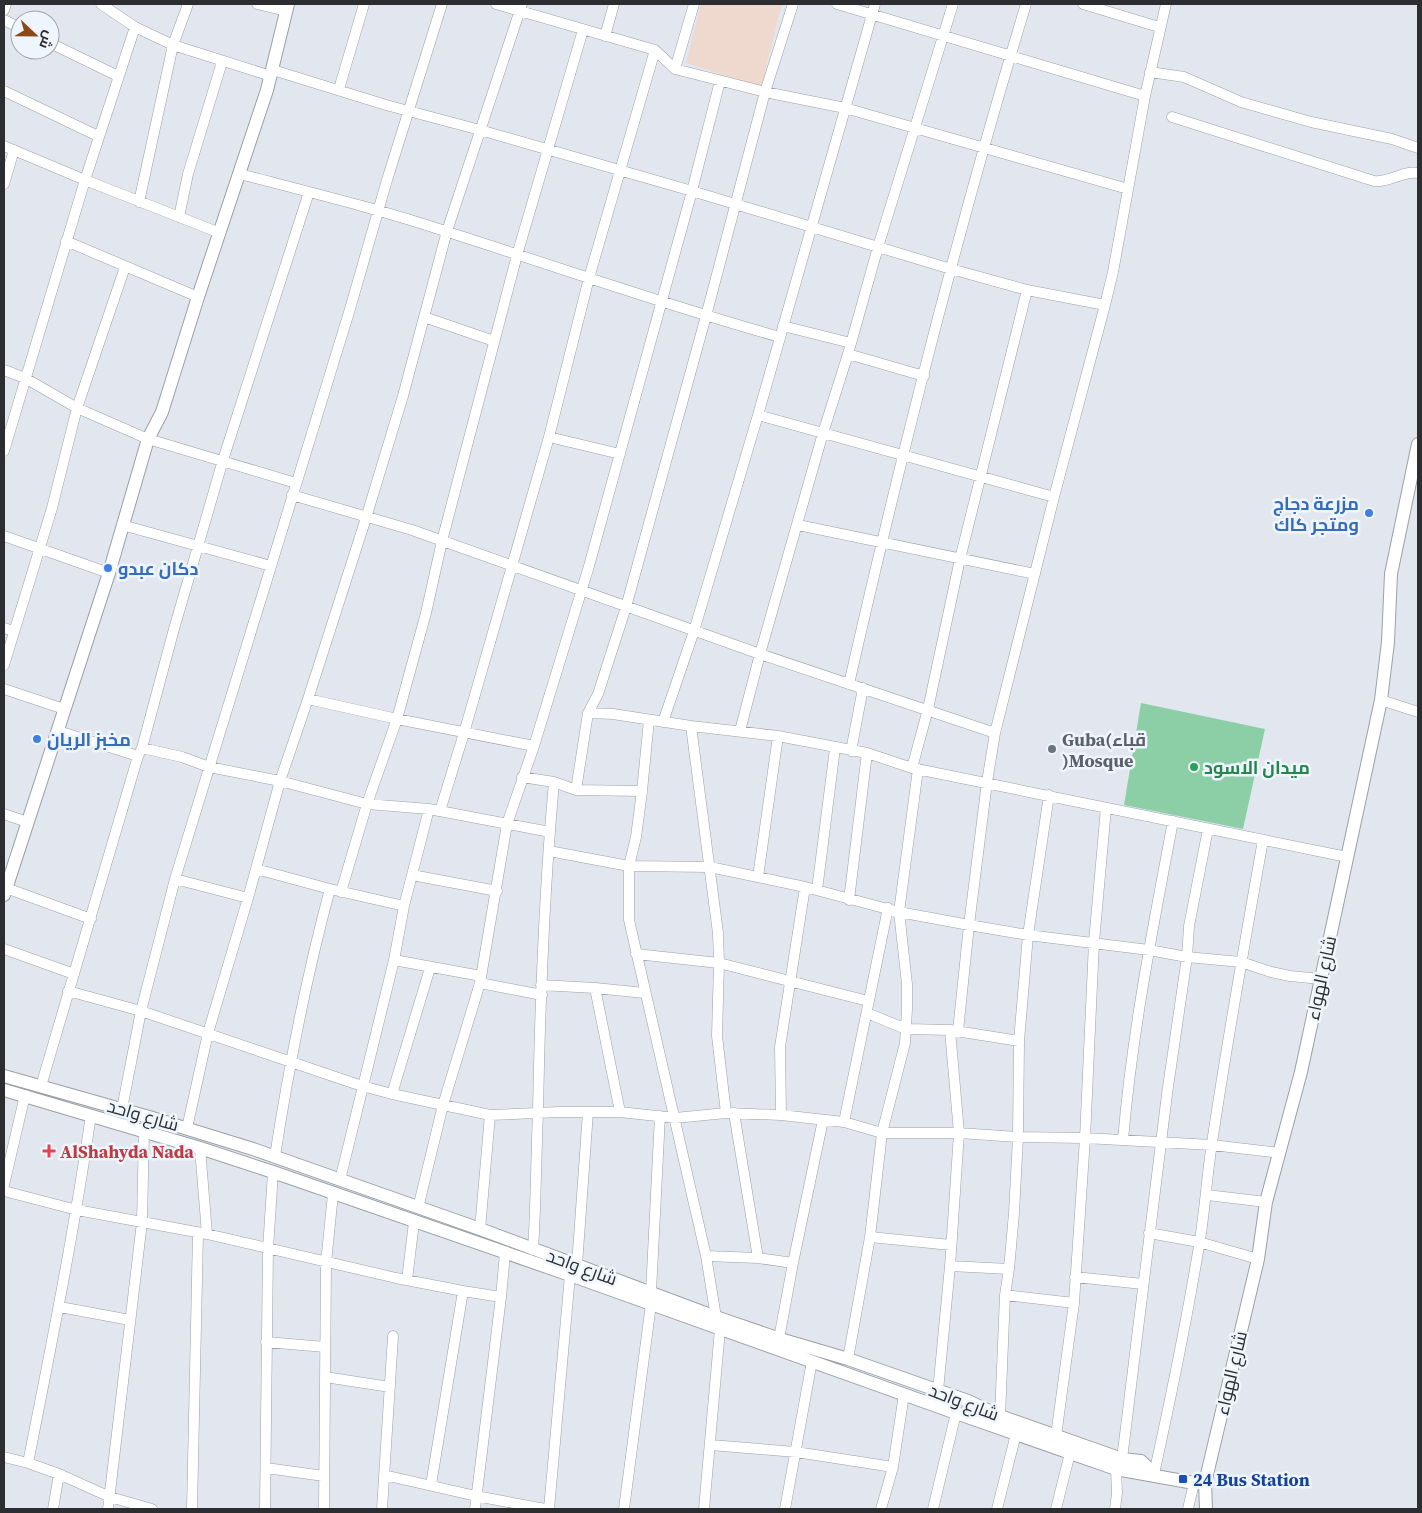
<svg xmlns="http://www.w3.org/2000/svg" width="1422" height="1513" font-family="'Source Serif 4',Cairo,serif">
<style>
.education{fill:#efd8cd}
.garden{fill:#8ccfa6}
.lines{fill:none;stroke-linecap:round;stroke-linejoin:round}
.minor-casing{stroke:#9ba0a7;stroke-width:11}
.tertiary-casing{stroke:#9ba0a7;stroke-width:14}
.minor{stroke:#fff;stroke-width:10}
.tertiary{stroke:#fff;stroke-width:12}
.shop-dot{fill:#3f7fe0;stroke:#eff5fd;stroke-width:2}
.worship-dot{fill:#6b7280;stroke:#eff5fd;stroke-width:2}
.leisure-dot{fill:#2e9e5b;stroke:#eff5fd;stroke-width:2}
.health-dot{fill:#e0444e;stroke:#eff5fd;stroke-width:2}
.transit-dot{fill:#1a4fb4;stroke:#eff5fd;stroke-width:2}
.labels{text-anchor:middle;dominant-baseline:central;stroke-width:5;stroke-linejoin:round;paint-order:stroke}
.shop-label{font-size:18px;font-weight:bold;fill:#366cbe;stroke:#eff5fd;text-anchor:start}
.worship-label{font-size:18px;font-weight:bold;fill:#5b616d;stroke:#eff5fd;text-anchor:start}
.leisure-label{font-size:18px;font-weight:bold;fill:#27864d;stroke:#eff5fd;text-anchor:start}
.street-label{font-size:18px;fill:#2b2d30;stroke:#eff5fd}
.health-label{font-size:18px;font-weight:bold;fill:#be3a42;stroke:#eff5fd;text-anchor:start}
.transit-label{font-size:18px;font-weight:bold;fill:#164399;stroke:#eff5fd;text-anchor:start}
</style>
<rect width="100%" height="100%" fill="#e2e7ef"/>
<path class="education" d="M701,4H782L761,87L686,63Z"/>
<path class="garden" d="M1141,703L1265,729L1243,829L1124,805Z"/>
<g class="lines">
<g class="minor-casing">
<path id="minor" d="M101,4L135,27L173,45L271,76
M257,4L286,11
M496,4L655,50L675,69L765,92L845,108L1128,189
M837,4L1145,96
M1083,4L1159,27
M4,10L6,4
M4,20L20,28
M605,36L614,4
M50,43L118,76
M675,69L694,4
M273,70L386,105L480,130L692,191L951,269L1027,290L1105,305
M1150,72L1184,77L1241,102L1311,122L1392,139L1418,148
M339,89L364,4
M4,91L98,136
M1172,117L1374,181C1390,183 1403,170 1418,173
M4,146L85,180L220,233
M240,174C309,192 379,209 448,232C558,267 668,306 780,337
M4,184L14,150
M139,202L173,45L188,4
M179,217L188,174L222,62
M66,241L198,297
M424,317L494,341
M783,326L851,343
M848,354L924,376
M4,370L25,378L77,408L148,439L296,483
M758,415L1054,497
M549,437L620,454
M4,451L85,180L135,27
M292,495L412,530L760,654L995,733
M122,525L271,566
M798,525L1035,574
M4,536L109,573
M4,628L14,631
M4,665L52,508L77,408L125,267
M849,684C901,455 958,228 1026,4
M4,689L64,709
M308,699L397,719L534,746
M1381,700L1418,712
M588,713L613,714L691,726L778,736L867,753L912,768L1347,857
M649,720L642,791L636,837L629,866V920L706,1256L716,1317
M663,722L694,631L758,415L875,4
M691,726L718,933L719,963L717,1036L726,1113
M58,731L138,756
M740,731L760,654L823,433L848,354L878,247L953,4
M142,748L182,757L209,767L280,781L367,804L429,809L550,832
M851,751L863,688
M912,768L928,709L960,559L1027,290
M522,777L554,782L576,790L642,791
M576,790L588,713L598,694L626,607L706,316L765,92L793,4
M440,811L464,733L549,437L589,278L655,50
M4,814L27,822
M549,851L629,866L710,867L805,887L899,912L969,925L1028,935L1149,950L1187,957L1241,962L1271,972L1290,976L1321,979
M256,869L330,889L404,906
M412,875L497,891
M758,877L778,736
M175,879L248,898
M6,888L91,919
M817,890L835,748
M341,892L367,804L397,719L426,613L442,541L517,255L583,30
M849,900L867,753
M4,949L74,974
M636,954L719,963L868,1001
M394,960L481,976
M480,983L542,995
M541,985L595,988L645,993
M595,988L620,1112
M68,991L141,1011L362,1086L392,1094L490,1115L560,1112H620L675,1118L726,1113L781,1115L844,1122L882,1133H959L1018,1137L1085,1138L1212,1145L1280,1153
M867,1013L906,1029L950,1030L1019,1041
M958,1031L969,925L987,782L995,733L1054,497L1105,305L1113,272L1145,96L1166,4
M41,1086L138,756L142,748L174,629L223,460L309,192
M392,1094L430,968
M122,1109L141,1011L175,879L350,309L387,180L442,4
M734,1113L758,1258
M781,1115L780,1047L805,887
M844,1122L888,908
M187,1128L208,1033L248,898L280,781L308,699L366,518L403,396L447,231L522,4
M1123,1140C1132,1033 1153,927 1173,821
M200,1148L207,1234
M275,1156C289,1066 306,978 330,889
M340,1180L394,960L404,906L429,809
M4,1185L25,1095
M4,1191L77,1210L207,1234L396,1278L463,1291L501,1297
M1207,1195L1266,1202
M418,1208L443,1105L480,983L507,824L534,746L589,566L692,191L720,81
M480,1229L490,1115
M1149,1233L1199,1242L1258,1259
M870,1237L951,1245
M533,1250C536,1204 536,1158 538,1113C540,1002 544,892 554,782
M706,1256L758,1258L793,1263
M577,1265L588,1112
M950,1266L1009,1269
M1075,1277L1143,1284
M407,1280L414,1222
M651,1292L660,1116
M1005,1295L1074,1303
M60,1307L130,1320
M266,1342L325,1347
M778,1344L793,1263L823,1120
M848,1359L870,1237L882,1133L905,1043L907,1009V984L899,912L918,769
M325,1377L390,1387
M938,1391L950,1266L959,1133L950,1030
M1000,1416L1005,1295L1009,1269L1014,1213L1018,1137L1019,1041L1028,935L1049,795
M1056,1436L1074,1303L1085,1138L1094,942L1106,808
M711,1445L796,1452L893,1467
M4,1457L28,1463L59,1474L110,1497L152,1509
M28,1463C51,1347 74,1232 91,1115
M266,1468L324,1476
M1154,1474C1171,1397 1187,1319 1200,1240C1205,1208 1207,1175 1212,1143C1227,1041 1245,941 1263,840
M384,1475L476,1496L545,1509
M431,1485L463,1291
M53,1509L59,1474
M108,1509L142,1222L144,1131L149,1117
M192,1509L198,1233
M265,1509L268,1249L273,1172
M324,1509L326,1263L333,1194
M382,1509L393,1336
M475,1509L501,1297L505,1253
M549,1509L570,1275
M624,1509L651,1304
M704,1509L720,1329
M785,1509L812,1361
M881,1509L893,1467L904,1394
M933,1509L956,1413
M997,1509L1016,1434
M1056,1509L1070,1453
M1115,1509L1117,1493L1116,1469L1122,1459L1167,1094L1187,957L1189,926L1208,829
M1188,1509L1194,1483"/>
</g>
<g class="tertiary-casing">
<path id="tertiary" d="M4,895L109,573L148,439L162,412L198,297L267,90L288,4
M4,1076L149,1117L253,1149L480,1229L716,1317L780,1339L848,1359L968,1401L1000,1416L1122,1459L1141,1461L1154,1474
M4,1090L200,1148L273,1172L570,1275L956,1413L1116,1469L1194,1483H1205
M1206,1509L1205,1483L1258,1259L1266,1202L1301,1072L1381,700L1388,642L1391,574L1418,444"/>
</g>
<use href="#minor" class="minor"/>
<use href="#tertiary" class="tertiary"/>
</g>
<g class="shop-dot">
<circle cx="1369" cy="513" r="5"/>
<circle cx="108" cy="568" r="5"/>
<circle cx="37" cy="739" r="5"/>
</g>
<circle class="worship-dot" cx="1052" cy="749" r="5"/>
<circle class="leisure-dot" cx="1194" cy="767" r="5"/>
<path class="health-dot" d="M46.5 1143.5h5v5h5v5h-5v5h-5v-5h-5v-5h5z"/>
<rect class="transit-dot" x="1178" y="1474" width="10" height="10" rx="2.5"/>
<g class="labels">
<g class="shop-label">
<text x="1359" y="503" text-anchor="end">مزرعة دجاج<tspan x="1359" dy="21">ومتجر كاك</tspan></text>
<text x="118" y="568">دكان عبدو</text>
<text x="47" y="739">مخبز الريان</text>
</g>
<g class="worship-label">
<text x="1062" y="739">Guba(قباء<tspan x="1062" dy="21">)Mosque</tspan></text>
</g>
<g class="leisure-label">
<text x="1204" y="767">ميدان الاسود</text>
</g>
<g class="street-label">
<text transform="translate(1321 978) rotate(-78)">شارع الهواء</text>
<text transform="translate(143 1115) rotate(16)">شارع واحد</text>
<text transform="translate(582 1267) rotate(20)">شارع واحد</text>
<text transform="translate(1231 1373) rotate(-77)">شارع الهواء</text>
<text transform="translate(964 1402) rotate(21)">شارع واحد</text>
</g>
<g class="health-label">
<text x="60" y="1151">AlShahyda Nada</text>
</g>
<g class="transit-label">
<text x="1193" y="1479">24 Bus Station</text>
</g>
</g>
<rect width="1422" height="1513" fill="none" stroke="#2b2d30" stroke-width="10"/>
<g transform="translate(35 35) rotate(112)"><circle r="24" fill="#eff5fd" stroke="#a1a5ab"/>
<path d="M0-4L9 19L0 12L-9 19Z" fill="#8b4916"/>
<text y="-8" font-size="14" font-weight="bold" text-anchor="middle" fill="#2b2d30">ش</text>
</g>
</svg>
